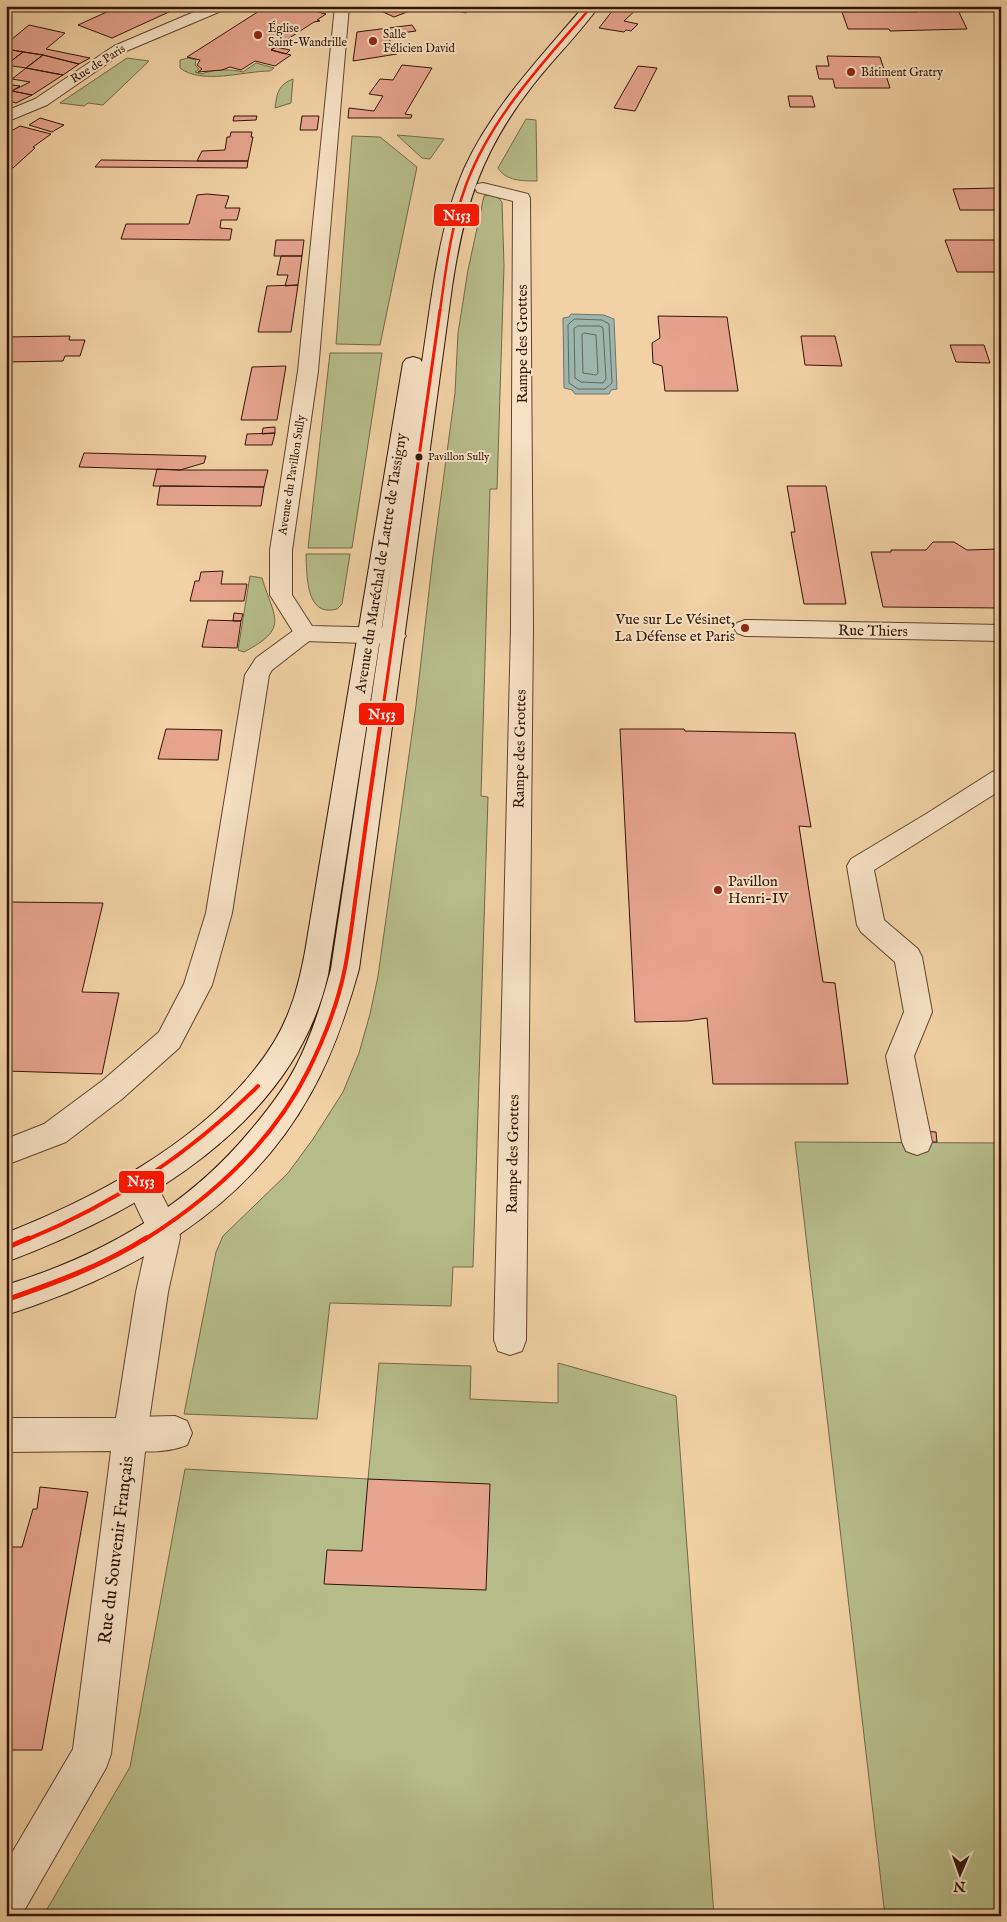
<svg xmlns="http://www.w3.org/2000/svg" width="1007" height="1922" font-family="'IM FELL English',serif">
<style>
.green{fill:#b6bc8a;stroke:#746848}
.water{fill:#9cb6ad;stroke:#71756a}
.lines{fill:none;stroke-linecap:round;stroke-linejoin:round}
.shore{stroke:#66655a;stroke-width:1}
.building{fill:#e7a48f;stroke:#311406}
.service-casing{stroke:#61432e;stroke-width:2}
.pedestrian-casing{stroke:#61432e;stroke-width:2}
.minor-casing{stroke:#61432e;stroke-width:2}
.secondary-casing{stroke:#311406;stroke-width:2}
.service{fill:#f6e1c4;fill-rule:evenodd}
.pedestrian{fill:#f6e1c4;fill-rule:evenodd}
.minor{fill:#f6e1c4;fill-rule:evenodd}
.secondary{fill:#f6e1c4;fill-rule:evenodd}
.bus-1-far3-casing{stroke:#f6e1c4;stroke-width:5}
.bus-1-far2-casing{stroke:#f6e1c4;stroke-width:6}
.bus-1-far1-casing{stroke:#f6e1c4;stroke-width:8}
.bus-1-casing{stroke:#f6e1c4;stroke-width:9}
.bus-1-far3{stroke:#ff1400;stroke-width:2.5}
.bus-1-far2{stroke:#ff1400;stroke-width:3}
.bus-1-far1{stroke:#ff1400;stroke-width:4}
.bus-1{stroke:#ff1400;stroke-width:5}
.poi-dot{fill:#8f2418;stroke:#f6e1c4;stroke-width:2}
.bus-dot{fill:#311406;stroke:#f6e1c4;stroke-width:2}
.labels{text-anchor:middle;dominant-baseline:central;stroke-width:4;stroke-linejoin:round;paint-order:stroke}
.far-bus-label{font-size:11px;fill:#311406;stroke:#f6e1c4;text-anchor:start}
.far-poi-label{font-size:12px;fill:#311406;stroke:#f6e1c4;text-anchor:start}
.far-street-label{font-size:12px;fill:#311406;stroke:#f6e1c4}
.street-label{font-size:15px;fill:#311406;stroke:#f6e1c4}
.poi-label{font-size:15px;fill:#311406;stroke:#f6e1c4;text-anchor:end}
.near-street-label{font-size:18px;fill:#311406;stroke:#f6e1c4}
.line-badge{stroke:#f6e1c4;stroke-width:2}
.badge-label{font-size:14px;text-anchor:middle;font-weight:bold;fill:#fff}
</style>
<rect width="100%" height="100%" fill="#f1d1a5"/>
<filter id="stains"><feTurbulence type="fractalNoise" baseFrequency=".004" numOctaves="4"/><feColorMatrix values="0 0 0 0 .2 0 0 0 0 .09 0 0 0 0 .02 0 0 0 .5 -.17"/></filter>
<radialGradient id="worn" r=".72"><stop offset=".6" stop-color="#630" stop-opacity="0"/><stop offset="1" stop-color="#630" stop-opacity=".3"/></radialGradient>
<path class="green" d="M127,58L149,61L103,105L88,103L84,106L60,103Z
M188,58L196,60L195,65L199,69L195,72L202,74C211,69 233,69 243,72L256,63L274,68L270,71C244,71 202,85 180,68V60Z
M293,79L291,103L275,108C277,93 278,85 293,79Z
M526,119L536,120L537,181C522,181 506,181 498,168Z
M397,135L444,139L430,159L422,158Z
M352,136L380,137L417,167L380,345L336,344Z
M495,194L502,202L504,266L497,489H490L481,796L488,797L473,1267H453L451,1306L330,1303L317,1419L184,1414L216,1252L223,1236L288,1173L313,1139L343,1092L359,1053L370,1014L378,976L416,705L433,556L455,393L458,333L468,270L484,196Z
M330,353H382L352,548H308Z
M306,554H350L342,604L337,609C305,618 307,574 306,554Z
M250,576L262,578C275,620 289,628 244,652L238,650Z
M795,1142L1001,1143V1916H885Z
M379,1363L471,1366L470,1399L558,1403V1363L676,1396L714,1916H43L130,1767L185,1469L368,1479Z"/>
<path class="water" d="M571,314L604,315L614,319L617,389L611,390L609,394H575L572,390L564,388L563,318L569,317Z"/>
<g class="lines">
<path class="shore" d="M575,319L602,320L609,324L612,383L605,389H578L569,383L568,325Z
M578,326H600L603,328L606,379L603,383L581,382L575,378L574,329Z
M584,333L596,335L598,373L596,375L583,373L582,335Z"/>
</g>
<path class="building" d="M120,6H182L112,38L78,25Z
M267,6H293L326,14L317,20L320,21L314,22L271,50L291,55L275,66L255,61L241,70L230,67L222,70L198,72L202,69L197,65L200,60L187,57Z
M370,6H423L394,17Z
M439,6H467L472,7L466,13Z
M616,6H640L624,21L638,24L631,31L626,30L624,32L599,28Z
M915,6H956L967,29L890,31L889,29H848L842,12H918Z
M29,25L65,33L46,49L90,58L79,64L43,55L6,49V44Z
M412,25L416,31L387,35L397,54L353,61L357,32Z
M276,47L290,50L286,54L271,50Z
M6,49L23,52L6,65Z
M23,52L43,55L26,68L6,65Z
M43,55L79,64L63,75L26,68Z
M827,56L880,57L890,88H835L833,79H819L816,66H829Z
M402,65L432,68L405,114L412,115L411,118H348L349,108L374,111L383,96L369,94L380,79L393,80Z
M638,66L657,68L635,111L614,108Z
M26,68L63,75L32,95L12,91L30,82L12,79Z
M6,84L20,86L12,91L6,90Z
M6,90L12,91L32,95L16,103L6,100Z
M788,96H812L815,107H790Z
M234,116H257L256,120L233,121Z
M302,116H319L317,130H300Z
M40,118L64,125L52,132L29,125Z
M20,126L51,134L33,147L35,148L13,168L6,167V134Z
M231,132H252L251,137H253L248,161H197L202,151L225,150L227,137H230Z
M101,160L197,161H248L247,168L95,167Z
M995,188L1001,203V210H960L953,189Z
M207,194L229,196L225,208H240L237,220H221L220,228L232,229L230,240L121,239L126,224H189L197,195Z
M276,240H304L302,256H274Z
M945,240H1001V272H957Z
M281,256H302L298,285L285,286L288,275H277Z
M298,285L291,332H258L267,286Z
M658,316L727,317L738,391H665L662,366L653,363L652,343L660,338Z
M70,336L69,340H85L80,356H65L63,361L6,362V337Z
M801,336H835L842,366L805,365Z
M950,345H984L990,363L956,362Z
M286,366L277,420H241L252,367Z
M275,427V433L262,434L263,428Z
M275,433L272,445H245L247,434Z
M84,453L206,456L204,463L180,470L79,467Z
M157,469L180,470H268L264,487L153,486Z
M160,486H174L264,487L261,506L157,505Z
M787,486H826L846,604H804L791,532H795Z
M933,542H954L967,550L1000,549L1001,608L883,607L871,552H891V550H926Z
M223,571L221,584H247L244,601H190L195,581H199L201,572Z
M234,613L243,614L241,621H233Z
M208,620L241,621L237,648L202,647Z
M166,729L222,730L218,760L158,759Z
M620,729H684L685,731L795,733L811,827L799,826L823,982L835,983L848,1084H713L707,1018L687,1021L635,1022Z
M8,902L103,903L82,992L119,993L102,1074L6,1071V909Z
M920,1131L936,1132L937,1142H921Z
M368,1479L490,1484L486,1590L324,1584L327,1550L362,1551Z
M40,1487L88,1492L42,1750H6V1547H22L33,1509H37Z"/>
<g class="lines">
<g class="service-casing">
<path id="service" d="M305,625L313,628L316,633L313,638L272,670L269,675L232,913L212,985L179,1048L122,1099L66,1142L6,1165V1139L44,1124L102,1081L159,1032L184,984L206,913L245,675L256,658L297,628Z
M1001,769V790L874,870L884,920L918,949L922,957L932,1012L914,1056L932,1142L928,1151L917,1155L906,1151L902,1142L886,1056L904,1012L895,962L861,932L857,925L847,866L851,859L926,814L992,772Z"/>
</g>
<g class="pedestrian-casing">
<path id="pedestrian" d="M483,183L528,194L530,198L533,628L526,1340L522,1351L510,1355L498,1351L494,1340L511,628L513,201L477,192L475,188L477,184Z
M175,1416L187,1421L192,1433L187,1445C167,1453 138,1454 118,1446L113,1434L118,1422L130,1417Z"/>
</g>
<g class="minor-casing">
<path id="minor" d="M208,6H228L226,9L124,52L47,105L6,122V111L35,99L114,46Z
M335,6H349L318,371L292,550V595L312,626L394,628L402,631L406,636L402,641L394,644L305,641L297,638L270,595V550L298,371Z
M745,620L1001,625V641L745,636L737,633L734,628L737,623Z
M140,1170L151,1174L179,1228L180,1238L168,1292L147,1434L111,1754L106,1768L21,1916H6V1863L73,1749L111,1451L6,1452V1418H116L136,1292L148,1238L147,1229L125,1183L129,1174Z"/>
</g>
<g class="secondary-casing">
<path id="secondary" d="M584,6H599C579,34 554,58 533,85C482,150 464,206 452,287L359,969C347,1012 333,1054 311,1093C246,1211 131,1275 6,1315V1285C101,1256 186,1208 250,1131C267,1111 284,1089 296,1066C312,1035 322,1002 331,969L392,561L328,975C294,1125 140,1212 6,1262V1233C103,1195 218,1133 274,1042C291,1014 299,984 305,952L403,363L406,359L413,357L420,359L422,362C432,297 438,229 464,169C492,107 541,57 584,6Z"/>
</g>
<use href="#service" class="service"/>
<use href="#pedestrian" class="pedestrian"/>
<use href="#minor" class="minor"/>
<use href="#secondary" class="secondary"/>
<g class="bus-1-far3-casing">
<path id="bus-1-far3" d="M440,311C446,268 451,226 466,185C492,115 545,61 592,6"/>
</g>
<g class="bus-1-far2-casing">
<path id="bus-1-far2" d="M382,715L440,310"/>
</g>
<g class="bus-1-far1-casing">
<path id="bus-1-far1" d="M26,1240C116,1203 189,1154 258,1086
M144,1240C211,1198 272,1143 308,1071C324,1039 338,1003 345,968C351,937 354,906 359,874C366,821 374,767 382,713"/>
</g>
<g class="bus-1-casing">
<path id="bus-1" d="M6,1248L29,1238
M6,1300C54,1283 102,1266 146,1238"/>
</g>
<use href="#bus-1-far3" class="bus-1-far3"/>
<use href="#bus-1-far2" class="bus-1-far2"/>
<use href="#bus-1-far1" class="bus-1-far1"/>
<use href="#bus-1" class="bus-1"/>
</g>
<g class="poi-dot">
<circle cx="258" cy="35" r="5"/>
<circle cx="373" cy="41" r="5"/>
<circle cx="851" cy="72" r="5"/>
<circle cx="745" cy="628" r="5"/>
<circle cx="718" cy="890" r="5"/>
</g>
<circle class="bus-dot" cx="419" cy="457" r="4.5"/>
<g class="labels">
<g class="far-bus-label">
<text x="428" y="457">Pavillon Sully</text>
</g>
<g class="far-poi-label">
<text x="268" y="28">Église<tspan x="268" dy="14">Saint-Wandrille</tspan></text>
<text x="383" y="34">Salle<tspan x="383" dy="14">Félicien David</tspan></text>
<text x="861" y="72">Bâtiment Gratry</text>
</g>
<g class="far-street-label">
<text transform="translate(98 64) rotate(-32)">Rue de Paris</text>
<text transform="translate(292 475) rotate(-81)">Avenue du Pavillon Sully</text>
</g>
<g class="street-label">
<text transform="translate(522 344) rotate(-90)">Rampe des Grottes</text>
<text transform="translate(381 563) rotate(-81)">Avenue du Maréchal de Lattre de Tassigny</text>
<text transform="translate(873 631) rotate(1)">Rue Thiers</text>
<text transform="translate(520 749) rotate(-89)">Rampe des Grottes</text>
<text transform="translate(513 1154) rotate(-89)">Rampe des Grottes</text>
</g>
<g class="poi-label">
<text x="735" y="619">Vue sur Le Vésinet,<tspan x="735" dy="17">La Défense et Paris</tspan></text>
<text x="728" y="881" text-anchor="start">Pavillon<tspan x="728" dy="17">Henri-IV</tspan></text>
</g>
<g class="near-street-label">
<text transform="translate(117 1550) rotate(-83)">Rue du Souvenir Français</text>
</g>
</g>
<g class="line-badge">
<rect x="433" y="203" width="47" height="24" rx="5" fill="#ff1400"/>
<rect x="358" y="702" width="47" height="24" rx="5" fill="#ff1400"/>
<rect x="118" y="1170" width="47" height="24" rx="5" fill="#ff1400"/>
</g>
<g class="badge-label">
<text x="457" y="220">N153</text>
<text x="382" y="719">N153</text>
<text x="141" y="1186">N153</text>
</g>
<rect width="1007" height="1922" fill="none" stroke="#f1d1a5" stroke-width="25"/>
<rect x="8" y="8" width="992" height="1907" fill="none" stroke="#311406" stroke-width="2.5"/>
<rect x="12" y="12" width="982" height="1897" fill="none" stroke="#311406"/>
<g transform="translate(960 1874) rotate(182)" stroke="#f6e1c4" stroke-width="4" paint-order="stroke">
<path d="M0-4L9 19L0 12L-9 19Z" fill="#311406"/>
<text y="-8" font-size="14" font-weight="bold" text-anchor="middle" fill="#311406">N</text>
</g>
<rect width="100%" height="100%" filter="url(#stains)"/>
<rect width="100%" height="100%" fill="url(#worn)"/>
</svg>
